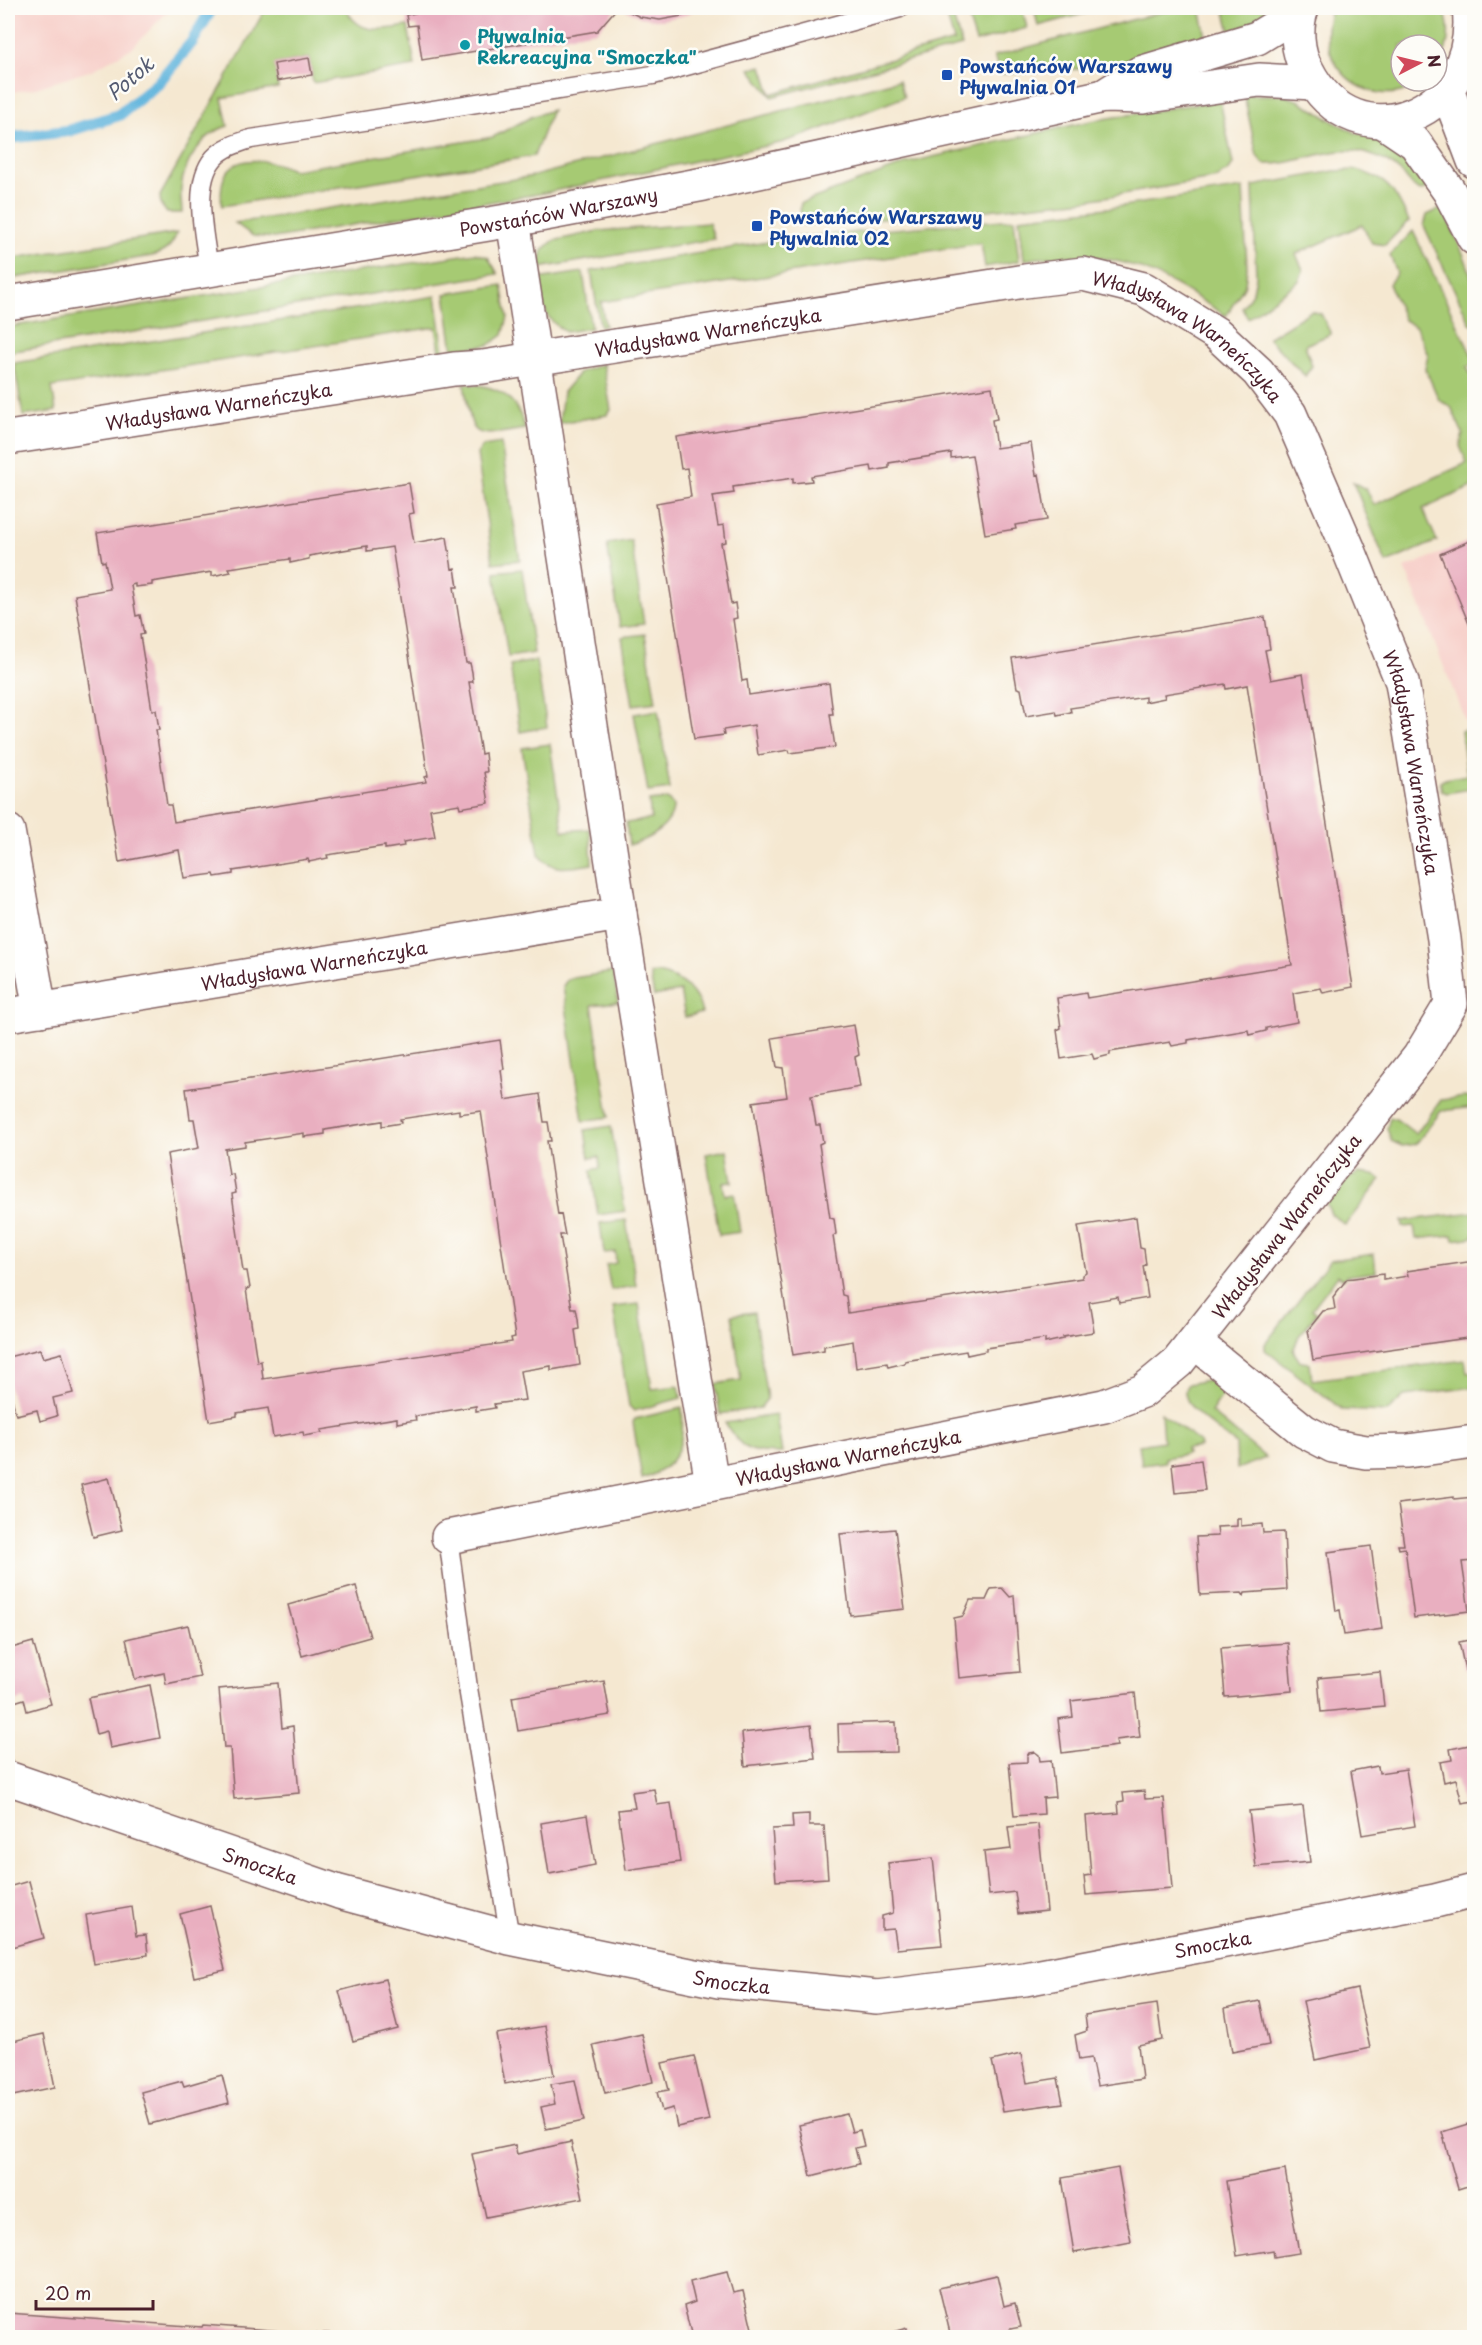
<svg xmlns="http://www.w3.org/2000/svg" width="1482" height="2345" font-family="'Playpen Sans',sans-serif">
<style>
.built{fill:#f7d0ca}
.green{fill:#a6ca73;stroke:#78744f;stroke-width:1.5}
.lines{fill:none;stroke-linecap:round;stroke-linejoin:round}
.stream{stroke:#62b5dd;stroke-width:12}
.building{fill:#e9afc0;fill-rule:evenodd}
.lane-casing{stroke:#866565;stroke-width:21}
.street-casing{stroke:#866565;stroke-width:36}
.secondary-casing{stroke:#866565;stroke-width:36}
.lane{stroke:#fff;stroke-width:18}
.street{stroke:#fff;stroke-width:33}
.secondary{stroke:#fff;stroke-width:33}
.culture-dot{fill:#0f9aa8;stroke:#fdfcf7;stroke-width:2}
.transit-dot{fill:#1a4fb4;stroke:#fdfcf7;stroke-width:2}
.labels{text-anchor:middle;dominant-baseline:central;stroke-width:5;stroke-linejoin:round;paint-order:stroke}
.culture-label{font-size:18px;font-weight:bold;fill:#0d838f;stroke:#fdfcf7;text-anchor:start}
.transit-label{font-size:18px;font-weight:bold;fill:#164399;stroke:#fdfcf7;text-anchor:start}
.street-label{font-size:18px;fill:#4a1f2b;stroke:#fdfcf7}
.water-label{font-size:20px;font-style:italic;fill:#545b72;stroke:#fdfcf7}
</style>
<rect width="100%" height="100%" fill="#fdfcf7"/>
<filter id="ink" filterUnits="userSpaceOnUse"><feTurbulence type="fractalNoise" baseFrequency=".0167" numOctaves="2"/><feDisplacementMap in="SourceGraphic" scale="12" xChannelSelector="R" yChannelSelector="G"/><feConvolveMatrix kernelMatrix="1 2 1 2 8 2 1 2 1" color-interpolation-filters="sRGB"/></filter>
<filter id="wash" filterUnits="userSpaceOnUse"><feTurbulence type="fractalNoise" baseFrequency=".008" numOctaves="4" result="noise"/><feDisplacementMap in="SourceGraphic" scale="24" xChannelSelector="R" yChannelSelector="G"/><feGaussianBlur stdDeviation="1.35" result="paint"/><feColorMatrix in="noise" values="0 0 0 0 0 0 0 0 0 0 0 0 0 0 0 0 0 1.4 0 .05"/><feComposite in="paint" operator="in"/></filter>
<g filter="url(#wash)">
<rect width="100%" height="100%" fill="#f5e8d1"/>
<path class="built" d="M8,8H171L132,48L92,70L36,88L8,93Z
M1474,539V743L1405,568Z"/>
<path class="green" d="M266,8H346C358,36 384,30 408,26L415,66L313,83L309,58L275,64L278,88L222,98L228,126C203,133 183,163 181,189C180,197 182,206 182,213H167L161,205L160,196Z
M965,8H1022L1027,28L976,42Z
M1034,8H1105L1038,26Z
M1177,8H1200L1206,37L1178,44L1109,67L1000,74L994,56Z
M1224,8H1277L1271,14L1230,32Z
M1331,8H1443C1452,28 1449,49 1437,68V45H1401V81H1424C1419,84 1413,88 1407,90C1373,103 1335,79 1328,44C1325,32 1328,20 1331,8Z
M951,11L962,46L772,97L750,69L762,66L771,94L954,41L946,13Z
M899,80L904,97L808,134L780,143L544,193L274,238L253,236L235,223L534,176Z
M1244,95H1283L1300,101L1334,122L1356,133L1382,140L1399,150L1430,186L1421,191C1411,188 1409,180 1402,173C1392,163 1379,157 1365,153C1332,144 1297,166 1264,164L1257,156Z
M1220,100L1233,164L1228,172L1223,173L1218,178L1087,200L958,213L803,225L800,208L801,203L905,164L928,158L1091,121Z
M552,110L534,156L222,206C215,152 257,155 294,170L493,137L531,117Z
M1356,170C1390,179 1394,191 1409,221L1385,245L1372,243L1362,225L1296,254L1303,270L1299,281L1248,318L1242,308L1253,292L1256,277L1253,186L1334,171Z
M1243,188L1247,268L1245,285L1226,316C1152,268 1115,247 1024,260L1019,218L1116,207Z
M1442,208C1459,245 1482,283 1474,325L1470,323L1424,226L1427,215Z
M1014,219L1019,261L985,267L981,243L601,302L605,326H600L591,271L798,237Z
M709,223L714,239L539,268L543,250L553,241L598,231Z
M1413,231L1474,360V363L1467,367L1474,382V486L1423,509L1437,541L1386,563L1353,482L1367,490L1374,505L1467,463L1460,446L1463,434L1451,407L1439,400L1425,368L1428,355L1416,327L1404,320L1389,284L1397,273L1390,255Z
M177,233C172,246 166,252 152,256L8,279V259Z
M475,253L488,257L498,274L8,352V327Z
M583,272L591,328L566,332C543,319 542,304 538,279Z
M502,285L508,317L503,335L489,345L453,350L445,294Z
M436,296L444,351H440L436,327L52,387L56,411L23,416L14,363Z
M1311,311L1321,314L1331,334L1305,345L1312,366L1305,376L1268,338Z
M603,364L611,410L607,415L559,423L563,392L580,372Z
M464,384C498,385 517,396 525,429C468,438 474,440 464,384Z
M501,443L520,560L493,563L477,454L483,446Z
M631,540L644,624L620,627L607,544Z
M522,569L534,653L508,657L495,572Z
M645,634L656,702L633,705L622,637Z
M536,661L547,727L520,732L510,665Z
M658,710L670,789L648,792L634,714Z
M1469,729L1474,743V818L1470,789L1447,793L1442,791L1440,782L1445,779L1467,775L1461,731Z
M550,744L563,831L590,829L592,864C572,867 552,874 539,854L522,748Z
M667,799L673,805C674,826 646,841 629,845L626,823L651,819L649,801Z
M613,972L618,1002L592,1005L609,1117L583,1121L563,986L567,980L573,978Z
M658,973C680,978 697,990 702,1013L685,1017L680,991L654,996L650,974Z
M1474,1096V1107L1441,1111L1416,1144L1402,1146L1391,1141L1387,1128L1390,1118L1396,1119L1416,1134L1441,1100Z
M611,1126L625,1211L598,1215L591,1170L600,1168L599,1157L589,1158L585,1130Z
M727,1150L732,1182L723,1183L725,1195L734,1193L740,1232L719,1235L706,1154Z
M1359,1173L1374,1175L1381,1180L1345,1225L1331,1214L1326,1203L1343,1181Z
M1474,1212V1237L1454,1240L1453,1235L1416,1239L1414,1226L1403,1227L1402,1221Z
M626,1220L636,1286L611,1290L606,1265L616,1263L615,1252L604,1253L600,1223Z
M1374,1254L1376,1272L1346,1276L1343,1279L1338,1275L1312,1309L1317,1313L1299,1336L1293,1351L1299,1360L1310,1364L1312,1380L1465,1360L1467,1373L1474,1372V1387L1404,1396L1387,1412L1343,1410L1265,1350V1344L1330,1260Z
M639,1304L652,1389L679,1386L681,1398L634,1411L629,1406L613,1307Z
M754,1312L767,1399L760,1408L720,1414L715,1384L741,1380L732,1315Z
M1207,1380L1225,1387V1391L1211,1412L1266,1458L1237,1469L1236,1444C1223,1433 1172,1403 1188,1384Z
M682,1408C685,1443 679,1467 642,1479L633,1422L635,1419Z
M1161,1413L1199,1442L1200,1447L1186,1449L1187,1454L1165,1458V1462L1142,1465L1139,1445L1163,1441Z
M776,1415L782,1453C748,1452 744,1452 725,1423Z"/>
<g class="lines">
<path class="stream" d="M8,138L68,131L119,115L157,84L192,42L212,8"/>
</g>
<g id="blocks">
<path class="building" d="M414,8H617L597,31L422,60L417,25L408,26L406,15L415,13Z
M622,8H699L682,16L660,20L640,17Z
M309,58L312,75L277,81L274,64Z
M992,387L997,419L992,420L996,448L1031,443L1036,475L1039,474L1047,520L1015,525L1016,529L985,534L972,455L951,458V453L889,463V468L872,471L871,466L811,476L812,481L793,483V478L733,487L734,493L713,496L718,526L724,525L726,542L721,543L731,604L735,603L737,618L733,619L742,681L747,680L749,695L829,683L833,714H830L835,747L790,753L789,750L758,755L754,725L723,730L724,735L694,739L656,503L691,497L687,468L681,469L676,437Z
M409,483L414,513L409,514L414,543L447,537L452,569L455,568L458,587H454L466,663H470L472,672L473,682H469L481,754L485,753L486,763L487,772H484L489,803L460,808L459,804L430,809L435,837L403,842L404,846L385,849V846L327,855L328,858L309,862L308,859L233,871V874L215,877L214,874L184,878L179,850L119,862L75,595L110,589L105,561L102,562L97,533ZM367,546V551L392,547L428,776L425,777L426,782L174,822L171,805H167L156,730H159L156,710H152L140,635L144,634L140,615L136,616L131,585L135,584V587L152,585V582L212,572V576L231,572L229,568L290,559V563L309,559V556Z
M1474,539V636L1440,554Z
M1265,617L1270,649L1265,650L1271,680L1303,674L1353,987L1323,993L1321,988L1293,993L1297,1022L1266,1028V1031L1249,1035L1248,1030L1188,1040V1043L1172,1046L1170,1042L1110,1052V1055L1094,1059L1092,1054L1061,1059L1057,1030L1061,1028L1057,998L1086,993L1087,998L1292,965L1247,685L1226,689L1225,684L1164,694L1165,698L1145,702V697L1070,708L1071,712L1057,715L1056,711L1026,716L1021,689L1017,688L1012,658Z
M854,1025L859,1055L855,1057L860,1087L811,1096L816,1125H820L823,1142L819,1144L830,1218L834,1219L836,1234L833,1236L842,1295L846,1296L848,1313L1082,1278V1275L1086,1272L1078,1226L1136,1217L1140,1248L1144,1249L1146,1265L1143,1266L1148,1298L1119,1303L1118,1297L1089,1302L1094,1332L1063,1337V1339L1045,1343V1339L986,1348V1351L967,1355L966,1351L905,1361V1363L888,1367L887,1363L856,1368L853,1341L824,1346V1350L793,1355L753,1102L787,1097L783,1068L777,1067L772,1038Z
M500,1040L504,1069L501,1070L505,1100L540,1094L544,1122H548L551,1141H547L558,1215L561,1214L565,1235H560L572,1309H576L578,1319L579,1329L575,1330L580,1365L551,1370V1366L520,1371L525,1400L494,1404L495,1408L476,1411V1406L415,1416L416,1420L397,1423V1418L321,1430L322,1433L304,1436L303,1432L273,1437L268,1408L237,1413V1416L209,1421L167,1154L199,1148L194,1119H190L186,1089ZM459,1110V1114L481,1111L515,1337L511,1338L512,1342L263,1379L261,1361L257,1362L246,1289L250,1288L247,1271H243L232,1194L236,1193L233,1174L229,1175L225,1149L245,1146V1142L304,1133V1137L325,1134V1130L382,1121V1126L401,1123L400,1119Z
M1474,1261V1337L1313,1360L1308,1330L1323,1311L1335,1309L1333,1297L1347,1279L1383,1274V1280L1408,1276L1407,1271Z
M40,1349L43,1358L62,1353L73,1393L53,1398L57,1416L40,1421L37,1410L16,1415L8,1382V1357Z
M1201,1460L1205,1490L1175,1493L1172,1464Z
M109,1478L122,1530L93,1537L81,1485Z
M1454,1497V1499L1474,1497V1561L1462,1562L1469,1611L1414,1618L1405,1548L1399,1549L1398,1545H1404L1398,1504Z
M1237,1519H1241V1526L1262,1524L1263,1533L1284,1532L1287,1590L1245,1593L1244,1596L1242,1593L1200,1595L1196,1537L1218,1536L1217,1527L1237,1526Z
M895,1529L905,1609L850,1615L840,1534Z
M1371,1546L1382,1629L1344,1635L1340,1610L1336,1611L1328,1552Z
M356,1586L370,1637L302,1656L288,1605Z
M1002,1588L1010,1597L1014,1596L1020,1672L959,1678L954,1618L963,1616L970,1600H986L991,1589Z
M188,1625L200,1677L166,1684L164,1673L135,1679L126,1639Z
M1474,1639V1668L1465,1670L1459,1642Z
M33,1642L51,1704L27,1711L24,1699L8,1704V1649Z
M1288,1643L1292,1691L1225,1697L1221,1648Z
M1380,1672L1384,1706L1321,1712L1318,1678Z
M604,1681L610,1715L518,1731L512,1697Z
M278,1683L282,1728L293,1726L299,1793L234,1799L230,1748H224L219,1689Z
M150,1685L160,1738L110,1748L107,1731L96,1734L88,1698Z
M1135,1693L1140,1737L1116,1740L1117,1746L1062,1753L1058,1719L1073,1717L1071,1701Z
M896,1722L897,1752L839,1753L838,1724Z
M811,1725L815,1758L745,1766L742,1733Z
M1474,1744V1801L1462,1803L1456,1779L1444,1782L1440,1762L1452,1760L1450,1749Z
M1035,1752L1039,1755L1040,1761L1051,1760L1055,1797L1043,1798L1044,1814L1014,1816L1009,1763L1027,1762V1756L1029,1753Z
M1378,1766L1379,1773L1406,1769L1415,1826L1362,1835L1351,1771Z
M654,1789L657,1805L671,1803L680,1862L626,1870L618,1810L635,1808L632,1792Z
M1144,1791L1145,1799L1164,1798L1172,1888L1086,1895L1084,1876L1091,1875L1086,1816L1119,1813L1118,1802L1124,1801L1123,1793Z
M1303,1806L1310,1862L1256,1867L1249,1811Z
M809,1814V1826H824L828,1878L776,1881L772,1829L793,1828L792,1815Z
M587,1815L595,1865L549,1874L541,1823Z
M1038,1824L1047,1911L1018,1914L1015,1892L989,1895L984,1852L1011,1849L1008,1827Z
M933,1858L942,1945L897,1949L894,1929L882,1930V1916L893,1913L888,1863Z
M29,1881L44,1938L8,1948V1887Z
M210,1906L225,1970L194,1977L180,1914Z
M132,1907L136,1936L146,1935L148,1955L94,1964L86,1915Z
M385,1979L398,2029L353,2041L339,1991Z
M1357,1989L1370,2048L1315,2060L1303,2001Z
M1260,2001L1269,2045L1232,2052L1225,2008Z
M1157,2004L1162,2040L1138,2045L1142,2079L1097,2086L1091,2058L1079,2060L1075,2035L1087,2031L1085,2015Z
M545,2026L554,2075L505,2084L496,2034Z
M44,2034L55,2087L8,2097V2042Z
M642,2034L653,2082L605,2093L593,2045Z
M1021,2054L1027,2083L1058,2078L1063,2103L1003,2111L992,2061Z
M694,2056L709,2120L677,2127L673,2108L662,2111L657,2092L669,2090L662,2063Z
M222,2075L229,2103L150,2124L141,2092L182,2081L184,2086Z
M575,2080L584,2121L546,2129L541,2107L555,2104L551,2084Z
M847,2114L852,2132L860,2130L864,2146L855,2148L859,2164L811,2176L799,2125Z
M1474,2122V2184L1458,2189L1442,2132Z
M571,2142L583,2198L486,2217L472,2154L515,2145L517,2154Z
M1118,2168L1131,2242L1074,2253L1062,2178Z
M1285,2170L1299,2253L1274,2257L1273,2250L1237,2256L1226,2181Z
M727,2272L733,2293L743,2291L754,2337H692L684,2306L695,2302L690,2281Z
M997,2275L1004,2306L1015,2303L1021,2327L1010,2329L1012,2337H951L939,2288Z
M8,2313L202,2327L203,2325L322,2334L324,2333L362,2335L375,2336V2337H8Z
M907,2328L909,2337H875Z"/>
</g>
</g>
<g filter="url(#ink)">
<use href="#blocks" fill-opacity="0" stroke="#866565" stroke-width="1.5"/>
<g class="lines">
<g class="lane-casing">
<path id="lane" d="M209,269C205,239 191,184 214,158C224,147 238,143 251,139L653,75L900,8
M448,1537L468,1688L510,1938"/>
</g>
<g class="street-casing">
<g id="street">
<path d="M513,220L620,914L712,1484"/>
<path id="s1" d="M8,438L454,369L483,367L1025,281L1083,274L1144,289L1217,334L1258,372L1290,414L1348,548L1402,682L1444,939L1451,1004L1419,1057L1178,1362L1143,1391L1104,1406L448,1537"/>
<path d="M8,831L40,1010"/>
<path id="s2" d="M8,1015L620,914"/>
<path d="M1195,1342L1304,1431L1333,1446L1366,1452L1408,1451L1474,1442"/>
<path id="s3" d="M8,1778L339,1892L510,1938L719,1981L877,1997L1025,1979L1435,1901L1474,1891"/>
</g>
</g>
<g class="secondary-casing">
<g id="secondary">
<path d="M1302,8C1295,27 1297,52 1307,70C1356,167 1482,113 1469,8"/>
<path d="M1449,95L1474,161"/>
<path d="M1104,96L1140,73L1257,38L1301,11"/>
<path d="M1384,122L1415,143L1449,191L1474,238"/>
<path id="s4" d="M8,303L513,220L704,184L1104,96L1143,97L1259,80L1313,83"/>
</g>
</g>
<use href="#lane" class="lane"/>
<use href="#street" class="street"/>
<use href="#secondary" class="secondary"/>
</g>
</g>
<circle class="culture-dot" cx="465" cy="45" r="6"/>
<g class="transit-dot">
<rect x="941" y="69" width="12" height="12" rx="3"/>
<rect x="751" y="220" width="12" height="12" rx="3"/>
</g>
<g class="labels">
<g class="culture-label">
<text x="477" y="35">Pływalnia<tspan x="477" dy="21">Rekreacyjna "Smoczka"</tspan></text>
</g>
<g class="transit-label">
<text x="959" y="65">Powstańców Warszawy<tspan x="959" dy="21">Pływalnia 01</tspan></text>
<text x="769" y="216">Powstańców Warszawy<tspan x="769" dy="21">Pływalnia 02</tspan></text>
</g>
<g class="street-label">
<text stroke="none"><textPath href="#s4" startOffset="558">Powstańców Warszawy</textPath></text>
<text stroke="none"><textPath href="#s1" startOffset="708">Władysława Warneńczyka</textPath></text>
<text stroke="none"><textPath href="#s1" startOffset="1212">Władysława Warneńczyka</textPath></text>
<text stroke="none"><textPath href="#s1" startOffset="213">Władysława Warneńczyka</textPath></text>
<text stroke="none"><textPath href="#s1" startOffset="1716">Władysława Warneńczyka</textPath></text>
<text stroke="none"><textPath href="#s2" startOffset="310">Władysława Warneńczyka</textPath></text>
<text transform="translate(1286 1226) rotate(-52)">Władysława Warneńczyka</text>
<text transform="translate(848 1457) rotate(-11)">Władysława Warneńczyka</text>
<text stroke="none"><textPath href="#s3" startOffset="267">Smoczka</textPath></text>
<text stroke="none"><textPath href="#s3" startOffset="1239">Smoczka</textPath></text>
<text stroke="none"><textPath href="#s3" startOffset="753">Smoczka</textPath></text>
</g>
<g class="water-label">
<text transform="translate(130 78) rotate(-41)">Potok</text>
</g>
</g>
<rect width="1482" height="2345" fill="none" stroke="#fdfcf7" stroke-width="30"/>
<g transform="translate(1419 63) rotate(83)"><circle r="28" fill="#fdfcf7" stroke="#b5a4a5" stroke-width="1.5"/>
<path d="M0-4.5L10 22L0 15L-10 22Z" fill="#d1495b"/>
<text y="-9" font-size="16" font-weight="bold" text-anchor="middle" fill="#4a1f2b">N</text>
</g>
<path d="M36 2300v9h117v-9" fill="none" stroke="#4a1f2b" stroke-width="3"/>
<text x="45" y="2300" font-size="18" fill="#4a1f2b" stroke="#fdfcf7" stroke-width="4.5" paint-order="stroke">20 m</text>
</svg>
